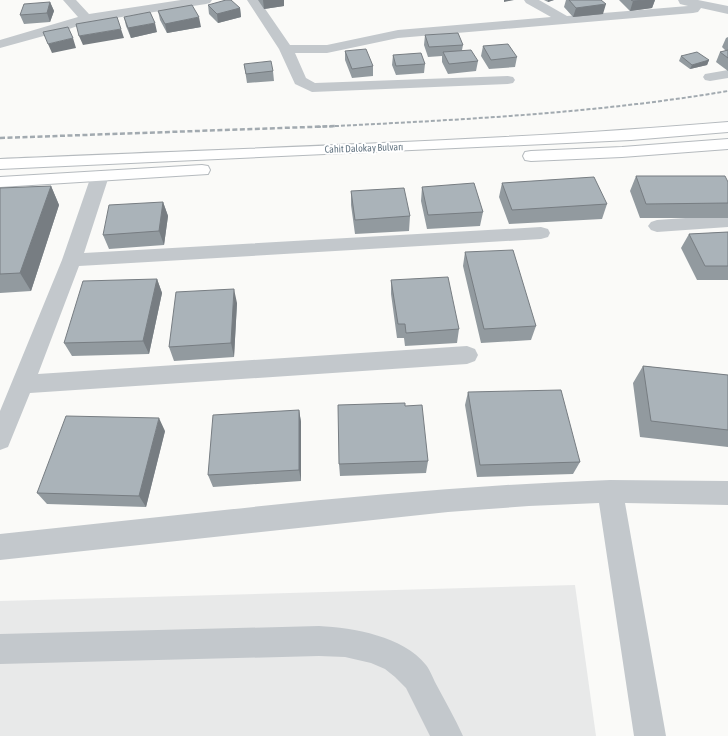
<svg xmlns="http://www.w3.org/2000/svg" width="728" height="736" font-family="'Asap Condensed',sans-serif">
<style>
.built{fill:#e8e9e9}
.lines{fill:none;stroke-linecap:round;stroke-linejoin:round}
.major-casing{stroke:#b5babe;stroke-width:2}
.minor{fill:#c3c8cc;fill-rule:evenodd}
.major{fill:#fff;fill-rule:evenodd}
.rail-far1{stroke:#a2aab0;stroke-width:2;stroke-dasharray:4 2;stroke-linecap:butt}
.rail{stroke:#a2aab0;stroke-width:2.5;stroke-dasharray:5 2.5;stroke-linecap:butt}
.wall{fill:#929a9f}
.shaded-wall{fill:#777d82}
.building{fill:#aab3b9;stroke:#777d82}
.labels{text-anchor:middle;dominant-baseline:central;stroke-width:4;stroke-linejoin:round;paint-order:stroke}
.far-street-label{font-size:10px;fill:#657683;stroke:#fff}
</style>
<rect width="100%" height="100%" fill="#fafaf8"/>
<path class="built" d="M575,585L596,736H0V601Z"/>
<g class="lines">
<g class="major-casing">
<path id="major" d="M728,122V132L631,140L0,169V159C243,148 486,142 728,122Z
M728,139V149L622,157L531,161L525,160L523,156L525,152L531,151L622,147Z
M202,165L208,166L210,170L208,174L0,187V177Z"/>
</g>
<path class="minor" d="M63,0H76L89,14L181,0H212L210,3L206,4L89,22L69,29L0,48V40L78,17Z
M247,0H259L290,45H327L398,30L551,17L526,3L524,0H539L567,16L688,6L680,4L678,0H698L728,6V14L701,8L698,12L693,13L398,38L327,53H295L306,78L315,83L508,76L513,77L515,80L513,83L508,84L312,92L295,84L279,49Z
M728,70V78L710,81L705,80L703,77L705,74Z
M100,171L106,172L109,176L84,253L541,227L548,229L550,233L548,237L541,239L79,266L38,374L467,346L475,349L478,355L475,361L467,364L30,393L8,447L0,450V411L62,260L91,176L94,172Z
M728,215V227L657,232L651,230L648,226L651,222L657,220Z
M610,480L728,481V505L625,503L666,736H634L599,503L529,506L448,512L0,560V534C203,513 406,487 610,480Z
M319,626C354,628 403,636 426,665C430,670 433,678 436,684C445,701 455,718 463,736H430L406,688L395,677L385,669L371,663L345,657L319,656L0,664V634Z"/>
<use href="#major" class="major"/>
<path class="rail-far1" d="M317,127C454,120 592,114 728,91"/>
<path class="rail" d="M0,138L337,126"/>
</g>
<path class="wall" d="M258,0H284V6L264,9Z
M544,0H554L548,2Z
M566,0H601L603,14L573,17L564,7Z
M619,0H655L652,8L630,11Z
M50,2L54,11L50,22L24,24L20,15Z
M208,5L240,8L241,17L218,23L209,14Z
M158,11L201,27L167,33L160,20Z
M124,17L157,32L131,38L126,26Z
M425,35L463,45L462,50L478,61L476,71L448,74L442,62V56L428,57L424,45Z
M728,37V71L716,62L720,52L726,51L722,47L726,38Z
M483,46L517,57L515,67L489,69L481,56Z
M345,51L373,66V76L352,78L345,60Z
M393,55L425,64L424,73L396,75L392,65Z
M681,56L709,60L707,65L690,69L679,61Z
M244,64L273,71L274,81L247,83Z
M636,176L728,182V218H640L630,191Z
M502,183L607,204L602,219L509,224L499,197Z
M51,186L59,205L31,291L0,293V188Z
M422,187L483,212L480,226L427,229L421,201Z
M351,191L410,216L409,231L355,234L351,205Z
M163,202L168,216L164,245L109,249L103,235Z
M728,232V280H697L681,248L689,234Z
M465,252L536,326L531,340L481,343L463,266Z
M157,279L162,293L149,354L72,356L64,343Z
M391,280L459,329L457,343L405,346L404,338H397L391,294Z
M237,303L234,357L174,361L169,347Z
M643,366L728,375V447L640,437L633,383Z
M468,392L580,462L573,474L477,477L465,405Z
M405,406L428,461L426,473L340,476L339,464Z
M299,410L301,422V481L213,487L208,475Z
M165,431L146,507L47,504L37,493Z"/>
<path class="shaded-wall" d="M263,0H284V6L264,9Z
M504,0H514L504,2Z
M548,0H554L548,2Z
M646,0H655L652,8L630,11L633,1Z
M50,2L54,11L50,22L47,13Z
M606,4L603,14L573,17L576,8Z
M240,8L241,17L218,23L217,14Z
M199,17L201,27L167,33L165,24Z
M155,23L157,32L131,38L128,28Z
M121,29L124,38L83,45L79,36Z
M73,38L76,48L52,53L48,44Z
M709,60L707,65L690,69L692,65Z
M51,186L59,205L31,291L20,273Z
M163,202L168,216L164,245L159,231Z
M157,279L162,293L149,354L143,341Z
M234,289L237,303L234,357L231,343Z
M299,410L301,422V481L299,470Z
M159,418L165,431L146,507L139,496Z"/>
<path class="building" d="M226,0H231L240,8L217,14L208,5Z
M569,0H601L606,4L576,8Z
M631,0H646L633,1Z
M50,2L47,13L20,15L24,4Z
M192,5L199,17L165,24L158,11Z
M150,12L155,23L128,28L124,17Z
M117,17L121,29L79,36L76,24Z
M68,27L73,38L48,44L43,32Z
M458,33L463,45L429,47L425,35Z
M508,44L517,57L491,60L483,46Z
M366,49L373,66L352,69L345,51Z
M471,50L478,61L449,64L443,52Z
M728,50V58L720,52Z
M697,52L709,60L692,65L681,56Z
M421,53L425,64L396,66L393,55Z
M271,61L273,71L246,74L244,64Z
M636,176H725L728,182V203L646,204Z
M594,177L607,204L512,210L502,183Z
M474,183L483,212L428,215L422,187Z
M51,186L20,273L0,274V188Z
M404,188L410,216L355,220L351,191Z
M163,202L159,231L103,235L109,205Z
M728,232V266H705L689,234Z
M513,250L536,326L484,329L465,252Z
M448,277L459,329L406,333L405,324H398L391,280Z
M157,279L143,341L64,343L83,281Z
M234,289L231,343L169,347L176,292Z
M643,366L728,375V430L651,421Z
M561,390L580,462L480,465L468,392Z
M405,403V406L422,405L428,461L339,464L338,405Z
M299,410V470L208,475L213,415Z
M66,416L159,418L139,496L37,493Z"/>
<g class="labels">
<g class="far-street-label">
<text transform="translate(364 148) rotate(-2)">Cahit Dalokay Bulvarı</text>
</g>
</g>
</svg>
